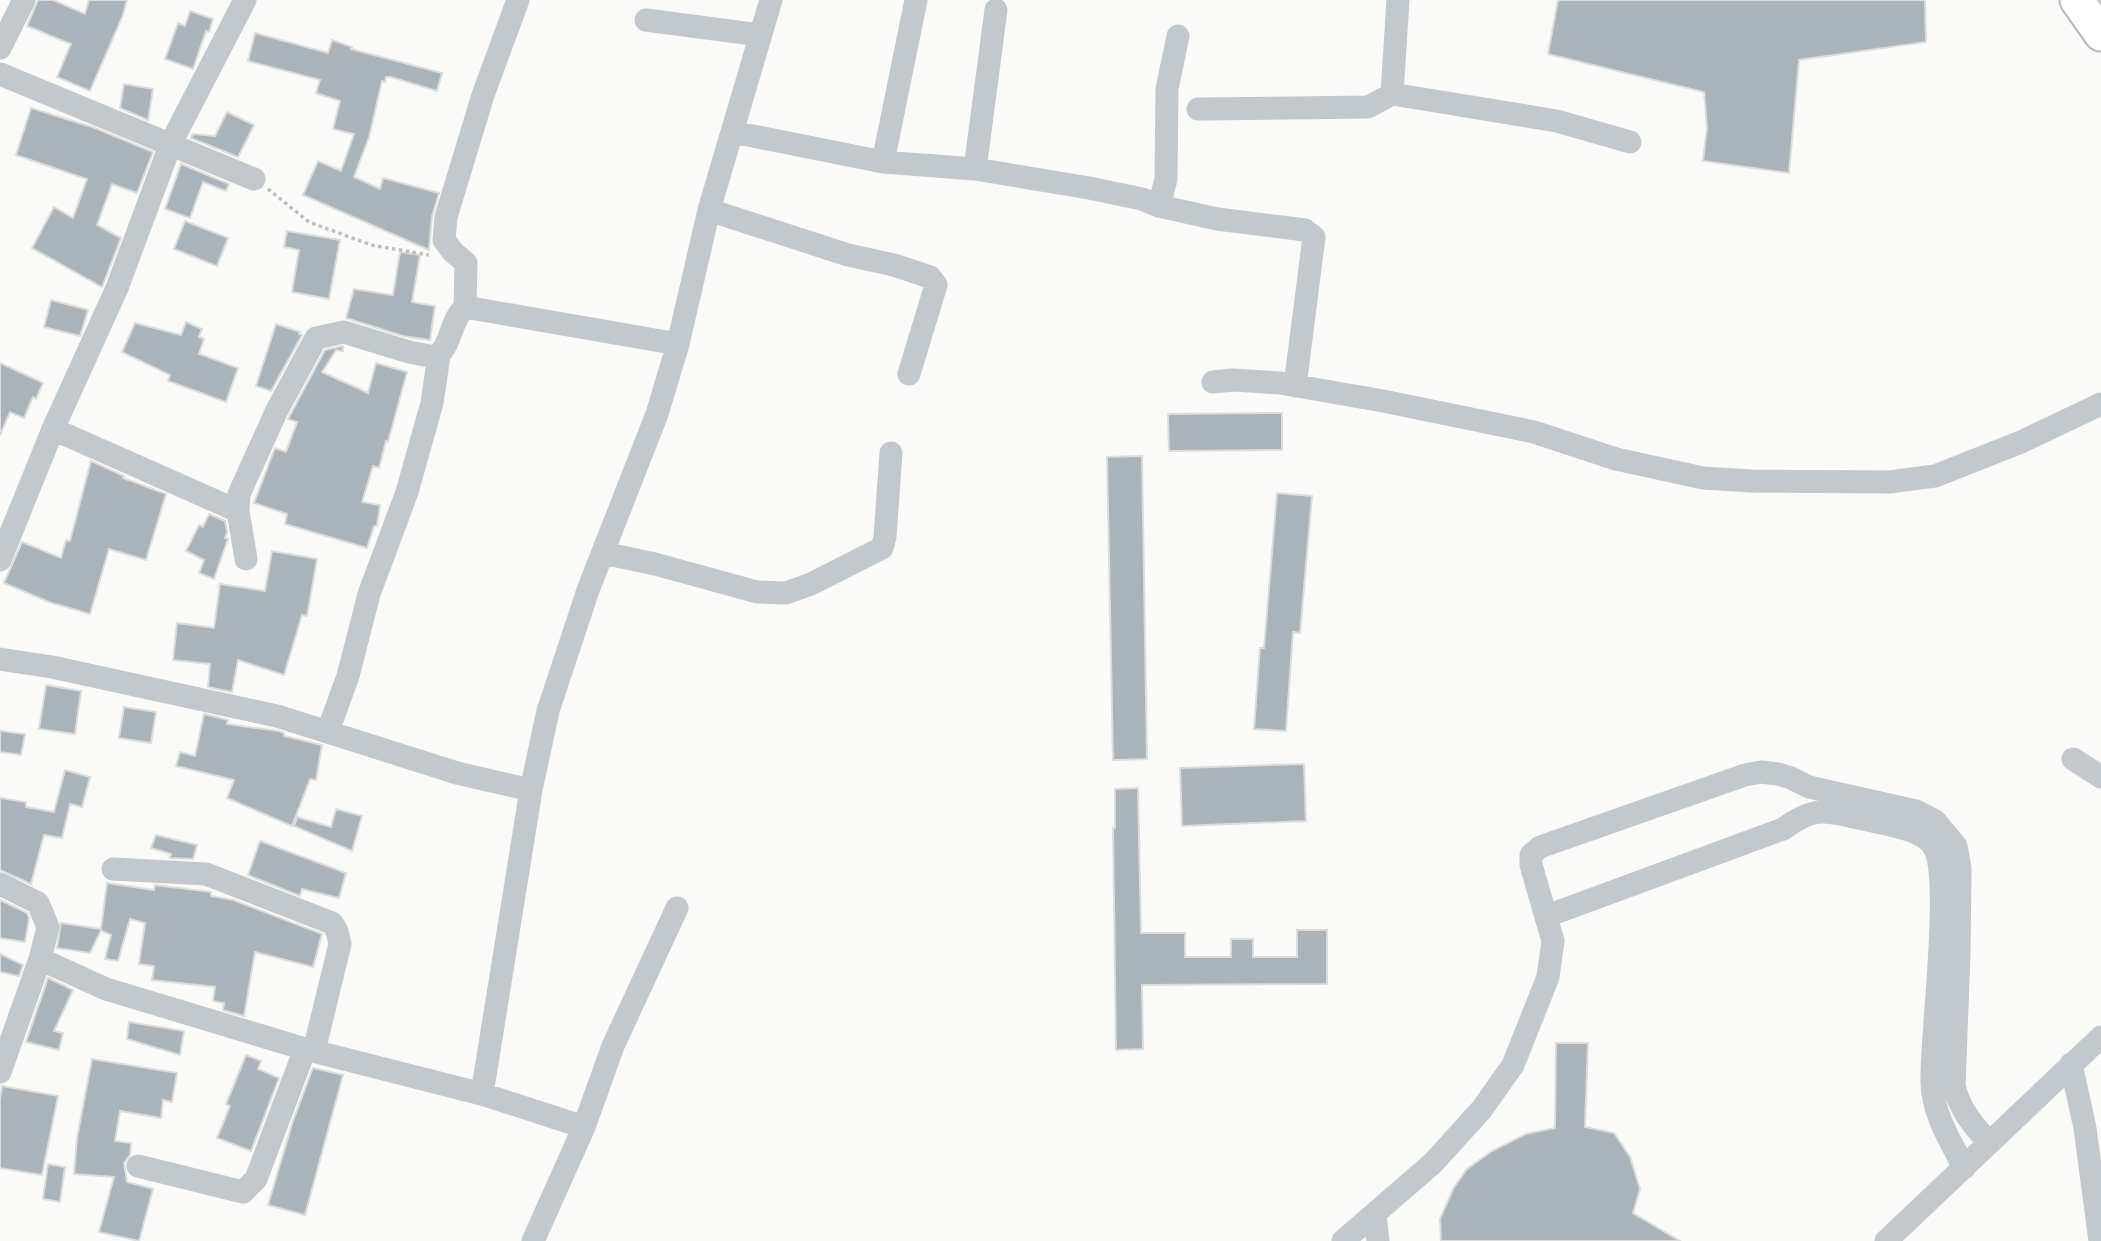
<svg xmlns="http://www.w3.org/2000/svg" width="2101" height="1241" font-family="Lato,sans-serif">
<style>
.building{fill:#aab3b9;stroke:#dcdcda;stroke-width:2}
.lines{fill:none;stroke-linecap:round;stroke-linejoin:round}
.highway-casing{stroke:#b4b9bd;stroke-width:37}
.path{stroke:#bbbfc2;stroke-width:3.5;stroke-dasharray:3.5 3.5;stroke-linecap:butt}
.minor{stroke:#c3c8cc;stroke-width:23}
.highway{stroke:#fff;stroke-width:33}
</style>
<rect width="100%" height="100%" fill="#fafaf8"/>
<path class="building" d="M38,0H53L85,14L89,0H127L123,15L90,91L57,77L71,44L27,26Z
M1558,0H1925L1926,42L1799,60L1789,173L1703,161L1707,127L1704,92L1548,54Z
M190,11L213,19L209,32L206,31L193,69L165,59L178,23L185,26Z
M255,33L328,53L332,40L352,47L351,49L442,73L437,91L391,77H386L385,82L382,81L369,137L354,177L380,189L383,178L439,193L432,216L429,250L303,195L318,161L341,171L354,134L333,129L340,101L316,93L320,80L248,61Z
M124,84L153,89L148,120L120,108Z
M31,108L95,128L153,152L137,193L112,184L97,225L121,238L102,287L32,248L54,207L73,218L87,179L16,155Z
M227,112L254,125L238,157L191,138L193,134L215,136Z
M181,164L229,184L226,191L203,182L190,218L165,209Z
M185,221L228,238L217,266L174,249Z
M287,231L340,240L329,299L292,292L299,250L284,247Z
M400,252L420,255L412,302L435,306L430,340L403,336L346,318L354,289L393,295Z
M51,300L88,310L80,336L44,327Z
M186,322L202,329L199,337L204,339L199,354L238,368L226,402L168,381L170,375L122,352L135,323L181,335Z
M276,324L300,332L299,334L302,335L271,391L256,386Z
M343,346V351L336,350L322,372L368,393L376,363L407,372L388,442L386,441L379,468L373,466L362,502L380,505L377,526H374L367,548L285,524L287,514L254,503L275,448L286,452L297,422L288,419L325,350Z
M0,363L43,383L36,399L33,397L24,418L10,412L0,435Z
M1282,413V450L1169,451L1168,414Z
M1142,456L1147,759L1113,760L1107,457Z
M91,461L124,476L123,478L166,494L146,560L109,549L90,614L49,602L4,583L22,542L61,558L66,540L70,541Z
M1277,493L1312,496L1300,633L1293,632L1286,731L1254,729L1260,648H1264Z
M209,514L225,521L227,532L225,538L228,539L214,579L199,573L204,560L186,551L199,525L203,527Z
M272,551L317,559L307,616L302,615L284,675L238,660L232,692L208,687L210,664L173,660L177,623L214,628L220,584L265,591Z
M46,685L81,691L75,734L39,729Z
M124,707L156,712L151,743L119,738Z
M204,714L228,720L227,724L279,731L284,733V736L322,745L316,780L310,779L292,826L227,798L234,780L176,766L180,752L195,756Z
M0,731L25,734L21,755L0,752Z
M1304,764L1306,821L1182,826L1180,768Z
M65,770L90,777L82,807L70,804L62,838L44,835L31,884L0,870V798L26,802V807L54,812Z
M1138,788L1141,933H1185V957H1231V939H1253V957H1297V930H1327V984L1142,985L1143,1049L1116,1050L1113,828H1115V789Z
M336,809L362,816L352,851L294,826L297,817L331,827Z
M156,835L197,845L193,859L170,858L171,854L151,848Z
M260,841L346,873L339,898L302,889L300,896L248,875Z
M107,883L154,890L155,885L211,892V896L233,900L322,934L313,967L255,952L244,1016L223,1010L224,1003L213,1001L215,987L152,980L154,966L139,964L145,923L130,919L118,961L105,959L111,935L101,930L90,953L57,948L61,923L101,929Z
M0,900L27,913L29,918L25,942L0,938Z
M0,954L23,965L19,976L0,972Z
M48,978L73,990L54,1031L63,1033L59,1050L26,1042Z
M129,1022L184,1031L180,1055L127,1039Z
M1556,1043H1588L1585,1127L1614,1133L1630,1157L1640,1189L1633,1213L1680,1241H1441L1440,1219L1453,1189L1467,1169L1492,1151L1526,1134L1555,1128Z
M246,1055L261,1061L258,1069L279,1078L251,1151L217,1138L230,1106L226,1104Z
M92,1059L177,1073L172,1102L163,1100L161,1118L120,1111L115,1141L131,1143L130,1155L124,1163L127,1182L153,1189L139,1241L99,1232L114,1177L74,1174L77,1138Z
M313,1068L343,1075L305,1215L268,1205L293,1121Z
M2,1086L58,1096L42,1175L0,1168V1100Z
M48,1164L65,1167L60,1202L43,1199Z"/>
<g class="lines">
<g class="highway-casing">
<path id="highway" d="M2077,0L2101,34"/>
</g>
<path class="path" d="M268,189L309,222L371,245L429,255"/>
<path class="minor" d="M518,0L483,95L446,217L444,240L453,252L466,263L465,307L678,344
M646,20L760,35
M0,48L24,0
M0,74L254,179
M1392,94L1398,0
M1198,109L1368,107L1392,94L1557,121L1630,142
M733,132L883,162L975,169L1089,188L1142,199L1159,206L1166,179L1167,89L1178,36
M883,162L916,0
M975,169L996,10
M1159,206L1217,219L1305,230L1314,237L1295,386
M709,210L848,255L894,265L930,277L936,285L909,374
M1213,382L1233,380L1280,383L1383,401L1534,432L1616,459L1703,478L1752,481L1889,482L1935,476L2021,442L2101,404
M53,429L238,511
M603,553L655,564L757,592L786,593L811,584L882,548L885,537L891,453
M246,559L238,511L239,494L277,410L316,338L344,332L409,352L435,357C452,347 449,322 465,307
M0,560L53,429L117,288L171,143L245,0
M0,659L52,667L277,716L457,773L531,790
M328,731L348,676L369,594L407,492L432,403L439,355
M2073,759L2101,777
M113,869L206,874L332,923L337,931L340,944L314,1051
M0,884L38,903L48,927L40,959L0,1072
M1547,916L1783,829C1815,805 1825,811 1863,819C1882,824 1919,828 1932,844C1954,871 1930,1040 1932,1084C1934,1117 1950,1139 1964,1168
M40,959L106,989L305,1049L482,1094L584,1127
M2071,1064L2085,1128L2100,1241
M482,1094L531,790L548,711L588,590L657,414L678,344L709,210L771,0
M138,1166L243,1192L256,1179L305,1049
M1375,1214L1378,1241
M533,1241L584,1127L613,1046L677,908
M1343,1241L1433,1163L1482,1109L1513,1065L1548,977L1553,941L1531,865V855L1540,847L1745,775L1761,772L1778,774L1791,778L1809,787L1916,811L1935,821L1956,846L1960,868L1959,955L1954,1086C1960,1110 1973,1125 1989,1143
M1886,1241L2101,1037"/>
<use href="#highway" class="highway"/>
</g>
</svg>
